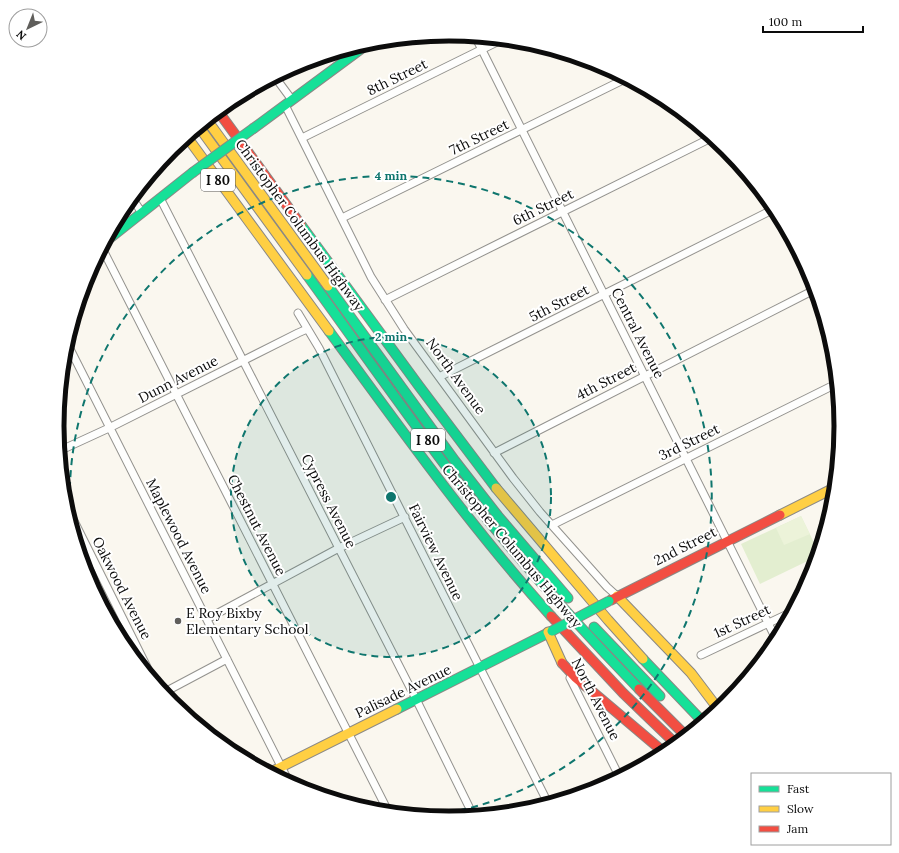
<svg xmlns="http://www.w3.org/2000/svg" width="899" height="853" font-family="Lora,serif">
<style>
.green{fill:#e3eed0}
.pitch{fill:#ecf3d9}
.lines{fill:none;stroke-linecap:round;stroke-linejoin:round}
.street-casing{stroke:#93928e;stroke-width:9}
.fast-casing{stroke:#8a8885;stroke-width:11}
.slow-casing{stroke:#8a8885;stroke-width:11}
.jam-casing{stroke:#8a8885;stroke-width:11}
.street{stroke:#fefefd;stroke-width:7}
.fast{stroke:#16e098;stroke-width:9}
.slow{stroke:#ffcf43;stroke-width:9}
.jam{stroke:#f24e42;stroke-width:9}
.fast-bridge-casing{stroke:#8a8885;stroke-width:11;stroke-linecap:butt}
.fast-bridge{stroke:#16e098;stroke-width:9}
.ring{fill:none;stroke:#0f766e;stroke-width:2;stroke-dasharray:7 5}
.poi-dot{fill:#5f5e5b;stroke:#fff;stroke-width:1.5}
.labels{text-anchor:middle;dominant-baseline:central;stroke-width:4;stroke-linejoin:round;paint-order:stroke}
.shield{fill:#fff;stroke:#555;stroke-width:1}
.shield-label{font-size:13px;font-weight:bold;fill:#0c0c0c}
.street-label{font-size:14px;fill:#0c0c0c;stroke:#fff}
.poi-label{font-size:14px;fill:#0c0c0c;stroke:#fff;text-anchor:start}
.rim{fill:none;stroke:#0c0c0c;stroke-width:5}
.centre{fill:#0f766e;stroke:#fff;stroke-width:2}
.ring-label{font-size:12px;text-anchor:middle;font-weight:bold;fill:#0f766e;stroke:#fff;stroke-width:4;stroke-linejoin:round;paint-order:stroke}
</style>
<rect width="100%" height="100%" fill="#faf7ef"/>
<path class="green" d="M801,516L819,553L818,556L760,584L741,544Z"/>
<path class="pitch" d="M801,516L810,534L784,545L776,528Z"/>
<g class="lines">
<g class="street-casing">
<path id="street" d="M475,36L777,641
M275,77L292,100
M285,105L371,277L404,329L513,478L540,512L607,587L617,596
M302,138L503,39
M132,198L142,213
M160,198L416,699L474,817
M342,218L627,78
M102,248L389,813
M385,300L713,137
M298,313L319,348L549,805
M67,343L290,784
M439,377L776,208
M59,451L109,428L298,333L307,329
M494,453L816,289
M65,503L156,685
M552,525L838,383
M207,619L339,548L405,517
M701,655L794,611
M570,678L620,778
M163,693L227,659"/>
</g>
<g class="fast-casing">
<path id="fast" d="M254,128L369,43
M301,225L419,386L496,488
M105,242L192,173
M307,275C358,345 408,417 461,486C516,557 576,624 639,689
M328,286L455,461L498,516L568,598
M329,331C400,428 470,526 551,616
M594,627L660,696
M643,659L704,723
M397,709L552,631"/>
</g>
<g class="slow-casing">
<path id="slow" d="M207,120L328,286
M199,127L307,275
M187,137L329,331
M496,488L608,620L643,659
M780,515L836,487
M617,596L691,673L719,710
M548,632L562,663
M269,773L397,709"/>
</g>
<g class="jam-casing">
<path id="jam" d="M218,111L301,225
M611,600L780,515
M551,616L623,693L677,745
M562,663L575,677L666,754
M639,689L687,737"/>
</g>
<use href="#street" class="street"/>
<use href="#fast" class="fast"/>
<use href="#slow" class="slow"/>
<use href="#jam" class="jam"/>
<g class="fast-bridge-casing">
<path id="fast-bridge" d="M192,173L254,128
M552,631L609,601"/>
</g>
<use href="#fast-bridge" class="fast-bridge"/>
</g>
<circle cx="391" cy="497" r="160" fill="#0f766e" fill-opacity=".12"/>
<g class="ring">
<circle cx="391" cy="497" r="160"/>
<path d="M71 525A321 321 0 1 1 425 816"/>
</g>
<circle class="poi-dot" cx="178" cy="621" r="4"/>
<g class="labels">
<g class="shield">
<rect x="201" y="169" width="34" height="22" rx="3"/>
<rect x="411" y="429" width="34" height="22" rx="3"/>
</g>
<g class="shield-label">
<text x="218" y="180">I 80</text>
<text x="428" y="440">I 80</text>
</g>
<g class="street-label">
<text transform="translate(397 77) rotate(-26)">8th Street</text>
<text transform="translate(479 137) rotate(-26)">7th Street</text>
<text transform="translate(543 207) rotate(-26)">6th Street</text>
<text transform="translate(300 225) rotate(54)">Christopher Columbus Highway</text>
<text transform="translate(559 303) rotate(-27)">5th Street</text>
<text transform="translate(638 333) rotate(63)">Central Avenue</text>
<text transform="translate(456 376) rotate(54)">North Avenue</text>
<text transform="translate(178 379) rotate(-27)">Dunn Avenue</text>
<text transform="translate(606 381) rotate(-27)">4th Street</text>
<text transform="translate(689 442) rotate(-26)">3rd Street</text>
<text transform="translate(329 501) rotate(63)">Cypress Avenue</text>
<text transform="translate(257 525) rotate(63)">Chestnut Avenue</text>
<text transform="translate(179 536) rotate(63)">Maplewood Avenue</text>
<text transform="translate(512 546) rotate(50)">Christopher Columbus Highway</text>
<text transform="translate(685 546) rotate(-27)">2nd Street</text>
<text transform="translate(436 552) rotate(64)">Fairview Avenue</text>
<text transform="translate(122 588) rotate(63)">Oakwood Avenue</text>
<text transform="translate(742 621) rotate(-25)">1st Street</text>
<text transform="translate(403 691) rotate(-26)">Palisade Avenue</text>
<text transform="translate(596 699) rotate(63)">North Avenue</text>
</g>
<g class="poi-label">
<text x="186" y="613">E Roy Bixby<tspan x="186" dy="16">Elementary School</tspan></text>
</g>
</g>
<path d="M0 0H899V853H0ZM64 426a385 385 0 1 1 770 0a385 385 0 1 1-770 0Z" fill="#fff" fill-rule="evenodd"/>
<path class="rim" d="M64 426a385 385 0 1 1 770 0a385 385 0 1 1-770 0Z"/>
<circle cx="391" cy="497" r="6" class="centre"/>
<g class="ring-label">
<text x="391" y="180">4 min</text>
<text x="391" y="341">2 min</text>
</g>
<rect x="751" y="773" width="140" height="72" fill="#ffffff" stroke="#9e9e9e"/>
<rect x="759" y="786" width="20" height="6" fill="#16e098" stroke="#9e9e9e"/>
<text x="787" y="793" font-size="12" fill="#0c0c0c">Fast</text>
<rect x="759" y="806" width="20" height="6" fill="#ffcf43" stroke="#9e9e9e"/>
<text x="787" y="813" font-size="12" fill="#0c0c0c">Slow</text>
<rect x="759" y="826" width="20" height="6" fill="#f24e42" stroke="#9e9e9e"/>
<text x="787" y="833" font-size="12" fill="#0c0c0c">Jam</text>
<g transform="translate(28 28) rotate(223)"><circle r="19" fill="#ffffff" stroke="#9e9e9e"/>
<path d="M0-3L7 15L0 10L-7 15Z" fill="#5f5e5b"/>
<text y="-6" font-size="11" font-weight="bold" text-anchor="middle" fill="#0c0c0c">N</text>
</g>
<path d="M763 26v6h100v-6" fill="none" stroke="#0c0c0c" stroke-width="2"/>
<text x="769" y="26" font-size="12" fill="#0c0c0c" stroke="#ffffff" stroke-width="3" paint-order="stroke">100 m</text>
</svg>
